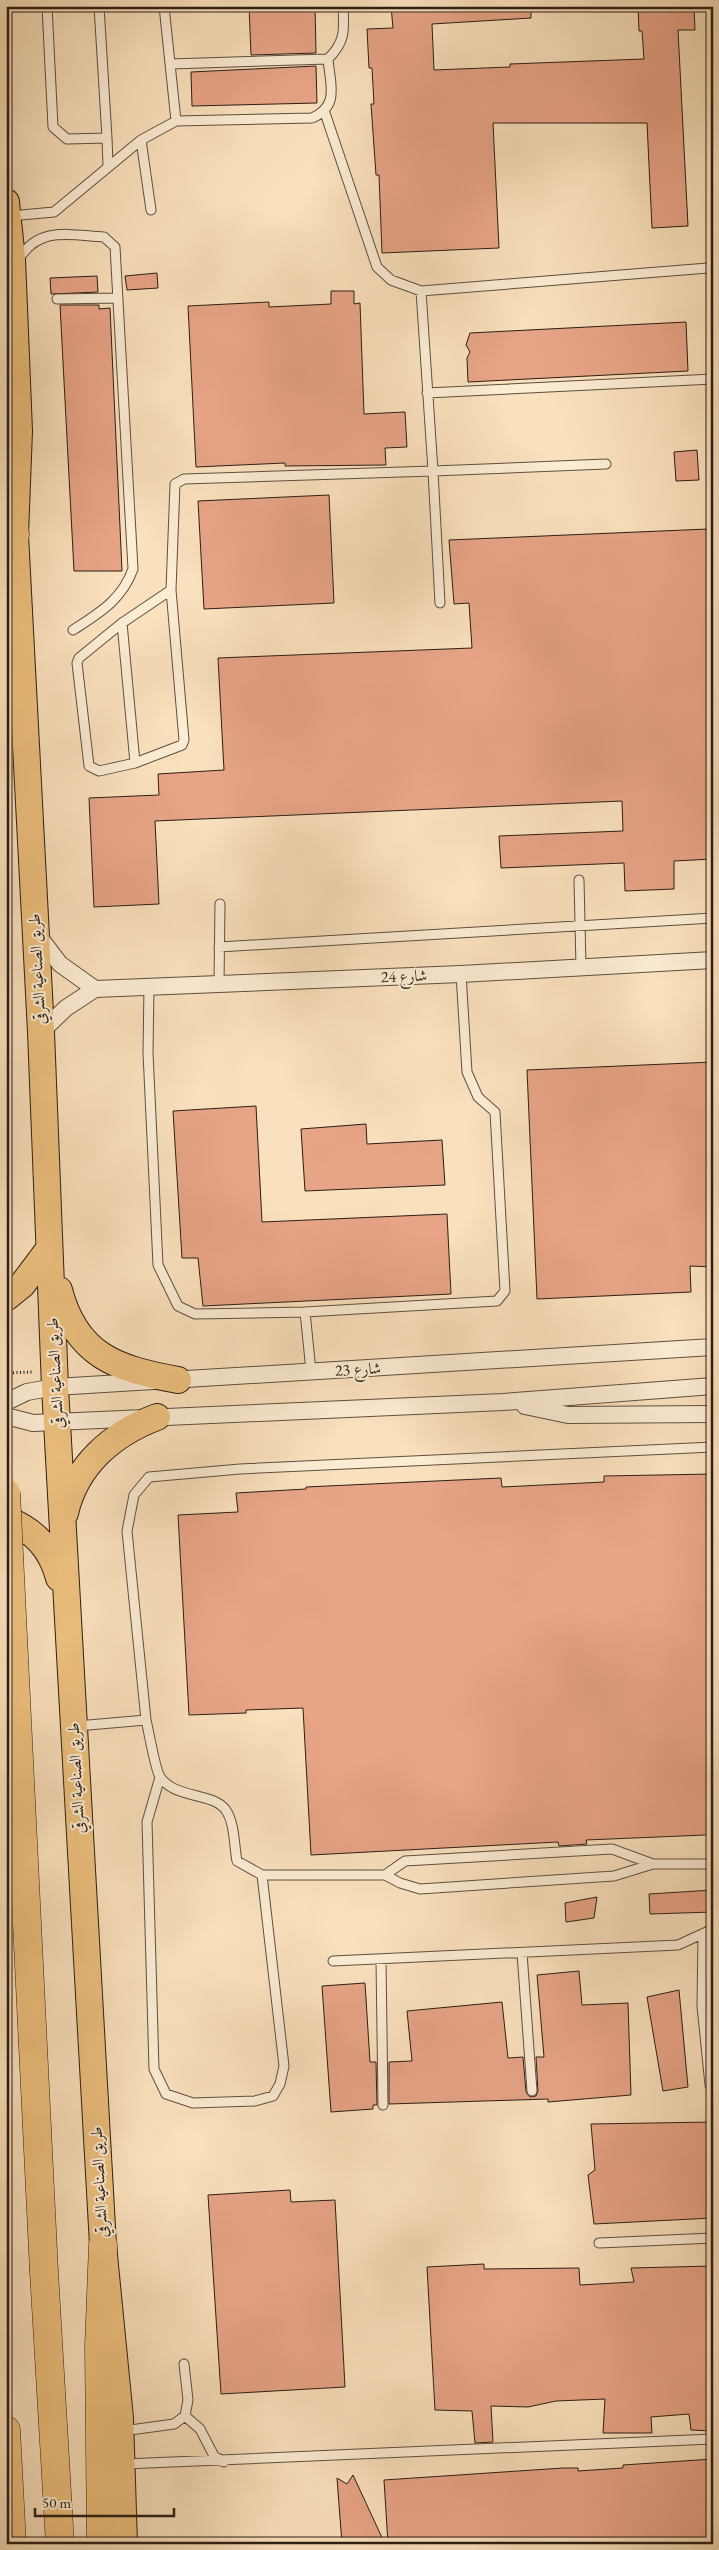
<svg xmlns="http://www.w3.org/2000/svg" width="719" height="2550" font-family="'EB Garamond',Amiri,serif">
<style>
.building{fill:#e8a487;stroke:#2a1e16}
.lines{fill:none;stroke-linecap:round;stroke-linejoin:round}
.lane-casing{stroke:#5e4f40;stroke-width:11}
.street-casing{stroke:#5e4f40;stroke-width:18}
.primary-casing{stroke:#2a1e16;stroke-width:28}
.highway-casing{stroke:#2a1e16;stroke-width:29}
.path{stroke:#2a1e16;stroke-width:3;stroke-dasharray:1 2.5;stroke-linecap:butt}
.lane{stroke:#fcecd4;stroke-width:9}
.street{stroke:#fcecd4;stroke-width:16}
.primary{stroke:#edc07e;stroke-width:26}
.highway{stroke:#edc07e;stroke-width:28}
.highway-bridge-casing{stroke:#2a1e16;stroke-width:29;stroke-linecap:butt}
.highway-bridge{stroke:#edc07e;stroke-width:28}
.labels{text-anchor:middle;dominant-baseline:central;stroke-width:4;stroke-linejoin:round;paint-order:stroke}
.street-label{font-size:16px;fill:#2a1e16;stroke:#fcecd4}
</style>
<rect width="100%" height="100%" fill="#fae1bd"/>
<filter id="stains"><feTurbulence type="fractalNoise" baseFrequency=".004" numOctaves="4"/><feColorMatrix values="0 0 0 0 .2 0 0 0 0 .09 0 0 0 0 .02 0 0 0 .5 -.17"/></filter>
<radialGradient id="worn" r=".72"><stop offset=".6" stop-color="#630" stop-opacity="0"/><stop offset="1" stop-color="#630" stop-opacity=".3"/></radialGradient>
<path class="building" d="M249,6H315L316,53L251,55Z
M391,6H531V18L432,24L434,70L510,67V64L644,59L642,31H639L638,6H694L695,30H678L688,226L652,228L647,123H493L499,248L382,253L379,175H376L371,104H374L372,68H369L367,29L393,28Z
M316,66L317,103L192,106L191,72Z
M157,273L158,288L127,290L125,276Z
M97,276L98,292L51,294L50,278Z
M331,291H354V304L360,303L364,414L405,412L407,447L385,448L386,465L285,466V463L196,467L188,306L269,302V307L331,304Z
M60,305H99V309L110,308L122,571H74Z
M686,322L688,371L468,382L467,358L470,352L466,345L470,333Z
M697,450L699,480L676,481L674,452Z
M329,495L334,603L204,609L198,501Z
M708,529L713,620V859L674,861V889L625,891L624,863L501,868L499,836L623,831L622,801L155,821L159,904L94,907L89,798L159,795L158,774L224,770L218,658L472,648L469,603L454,604L449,540Z
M713,1062V1267L690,1266L691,1292L537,1299L527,1070Z
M256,1106L262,1222L447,1214L451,1294L203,1306L198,1258H182L173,1111Z
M366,1124L367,1144L442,1140L445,1185L305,1191L301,1129Z
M713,1474V1684H708L713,1759V1832L705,1835L586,1840L587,1844L559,1846L558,1842L311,1855L303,1708L246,1710V1713L189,1715L178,1515L238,1512L236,1493L306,1489V1487L501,1478L502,1487L604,1482V1476Z
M713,1890V1912L650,1914L649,1894Z
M597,1897L594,1918L566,1922L565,1903Z
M579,1971L582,2005L628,2003L631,2095L548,2102V2099L389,2104V2062L412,2061L407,2011L502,2002L508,2058L523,2057L526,2092L530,2097L536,2096L538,2091L536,2057H544L537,1975Z
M365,1983L370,2062H376L377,2105H373V2109L331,2112L322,1986Z
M679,1990L688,2087L663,2091L647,1997Z
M713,2122V2218L594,2224L588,2175L595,2170L591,2124Z
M290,2190L291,2202L335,2200L345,2387L221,2394L208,2195Z
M484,2264V2269L579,2268L580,2285L634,2282L631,2268L713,2266V2431L691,2430L689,2414L651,2417L652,2433H603L605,2399L556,2401L528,2407L491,2406L493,2442L475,2443L472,2411L435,2410L427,2267Z
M713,2459V2544H388L384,2480L563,2468H578V2471L623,2468V2465Z
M353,2475L385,2544H342L337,2478L347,2484Z"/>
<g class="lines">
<g class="lane-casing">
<path id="lane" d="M47,6L53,127L67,139L107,138L108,165
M99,6L107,138
M170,64L328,59
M325,113L377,267L391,280L421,291L708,268L713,271
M176,121L312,118C340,106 330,84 328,59C346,41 344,30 343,6
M141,140L151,210
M10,216L54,212L141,140L176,121L164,6
M19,259C39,226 69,235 104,237L115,247L133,569C122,600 99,613 73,630
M57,299L118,298
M427,393L713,379
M440,603L433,471L606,464
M122,623L135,763L99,771L89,766L77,663L79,658L122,623L171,590L175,484L184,479L433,471L421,291
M135,763L182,745L184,740L171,590
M579,880L581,967
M219,947L713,918
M219,984L220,904
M149,987L148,1053L158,1265L178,1306L195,1314L305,1312L497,1301L505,1291L495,1112L478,1097L467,1072L461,974
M305,1312L311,1371
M146,1720C149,1732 155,1769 160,1777C175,1799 211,1792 225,1809C235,1822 234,1846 237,1861L262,1875H385L405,1861L612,1849L653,1864H713
M77,1726L146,1720L127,1531L134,1495L149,1477L240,1469L713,1447
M160,1777L147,1822L154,2069L166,2094L193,2103L255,2101L273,2096L280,2084L284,2066L262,1875
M385,1875L400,1883L420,1889L614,1876L653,1864
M703,1935L702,2006L710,2085
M522,1953L532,2091
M381,1960L383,2105
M333,1961L678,1945L713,1929
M599,2243L713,2238
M185,2416L200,2429L214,2456L224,2462
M123,2431L174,2424L185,2416L188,2400L184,2364
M124,2464L713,2439"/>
</g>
<g class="street-casing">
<path id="street" d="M37,934L60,964L95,989
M41,1032L66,1008L95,989L461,974L713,960
M6,1402L27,1392L55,1387L713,1347
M525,1406L568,1415L713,1414
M6,1416L33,1423L503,1402L713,1386"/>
</g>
<g class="primary-casing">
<path id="primary" d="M6,202L12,259L19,431L15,535L41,1032L55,1387L103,2245L120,2418L124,2544
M59,1290C76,1356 117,1369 178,1380
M6,1298L22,1285L49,1249
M65,1513C76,1465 112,1434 157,1417
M6,1519C35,1531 51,1548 59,1578"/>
</g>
<g class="highway-casing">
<path id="highway" d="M6,479L15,535
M44,2272L60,2544
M6,2430L12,2544
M101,2544L99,2346L103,2245"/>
</g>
<path class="path" d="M6,1373L33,1372"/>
<use href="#lane" class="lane"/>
<use href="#street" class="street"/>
<use href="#primary" class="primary"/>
<use href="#highway" class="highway"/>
<g class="highway-bridge-casing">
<path id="highway-bridge" d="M6,1493L44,2272"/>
</g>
<use href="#highway-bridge" class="highway-bridge"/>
</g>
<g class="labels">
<g class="street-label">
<text transform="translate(37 969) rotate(-93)">طريق الصناعية الشرقي</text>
<text transform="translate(404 976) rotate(-2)">شارع 24</text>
<text transform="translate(358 1369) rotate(-3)">شارع 23</text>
<text transform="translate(55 1373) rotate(-93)">طريق الصناعية الشرقي</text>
<text transform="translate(76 1778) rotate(-93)">طريق الصناعية الشرقي</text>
<text transform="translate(99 2182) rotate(-93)">طريق الصناعية الشرقي</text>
</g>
</g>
<rect width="719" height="2550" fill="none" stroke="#fae1bd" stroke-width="25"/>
<rect x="8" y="8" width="704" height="2535" fill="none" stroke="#2a1e16" stroke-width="2.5"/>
<rect x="12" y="12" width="694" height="2525" fill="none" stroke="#2a1e16"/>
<path d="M35 2508v8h139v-8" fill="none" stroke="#2a1e16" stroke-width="2.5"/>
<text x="42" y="2508" font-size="15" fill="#2a1e16" stroke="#fcecd4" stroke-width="4" paint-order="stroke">50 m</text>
<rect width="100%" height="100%" filter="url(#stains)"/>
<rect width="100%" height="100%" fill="url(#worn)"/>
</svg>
